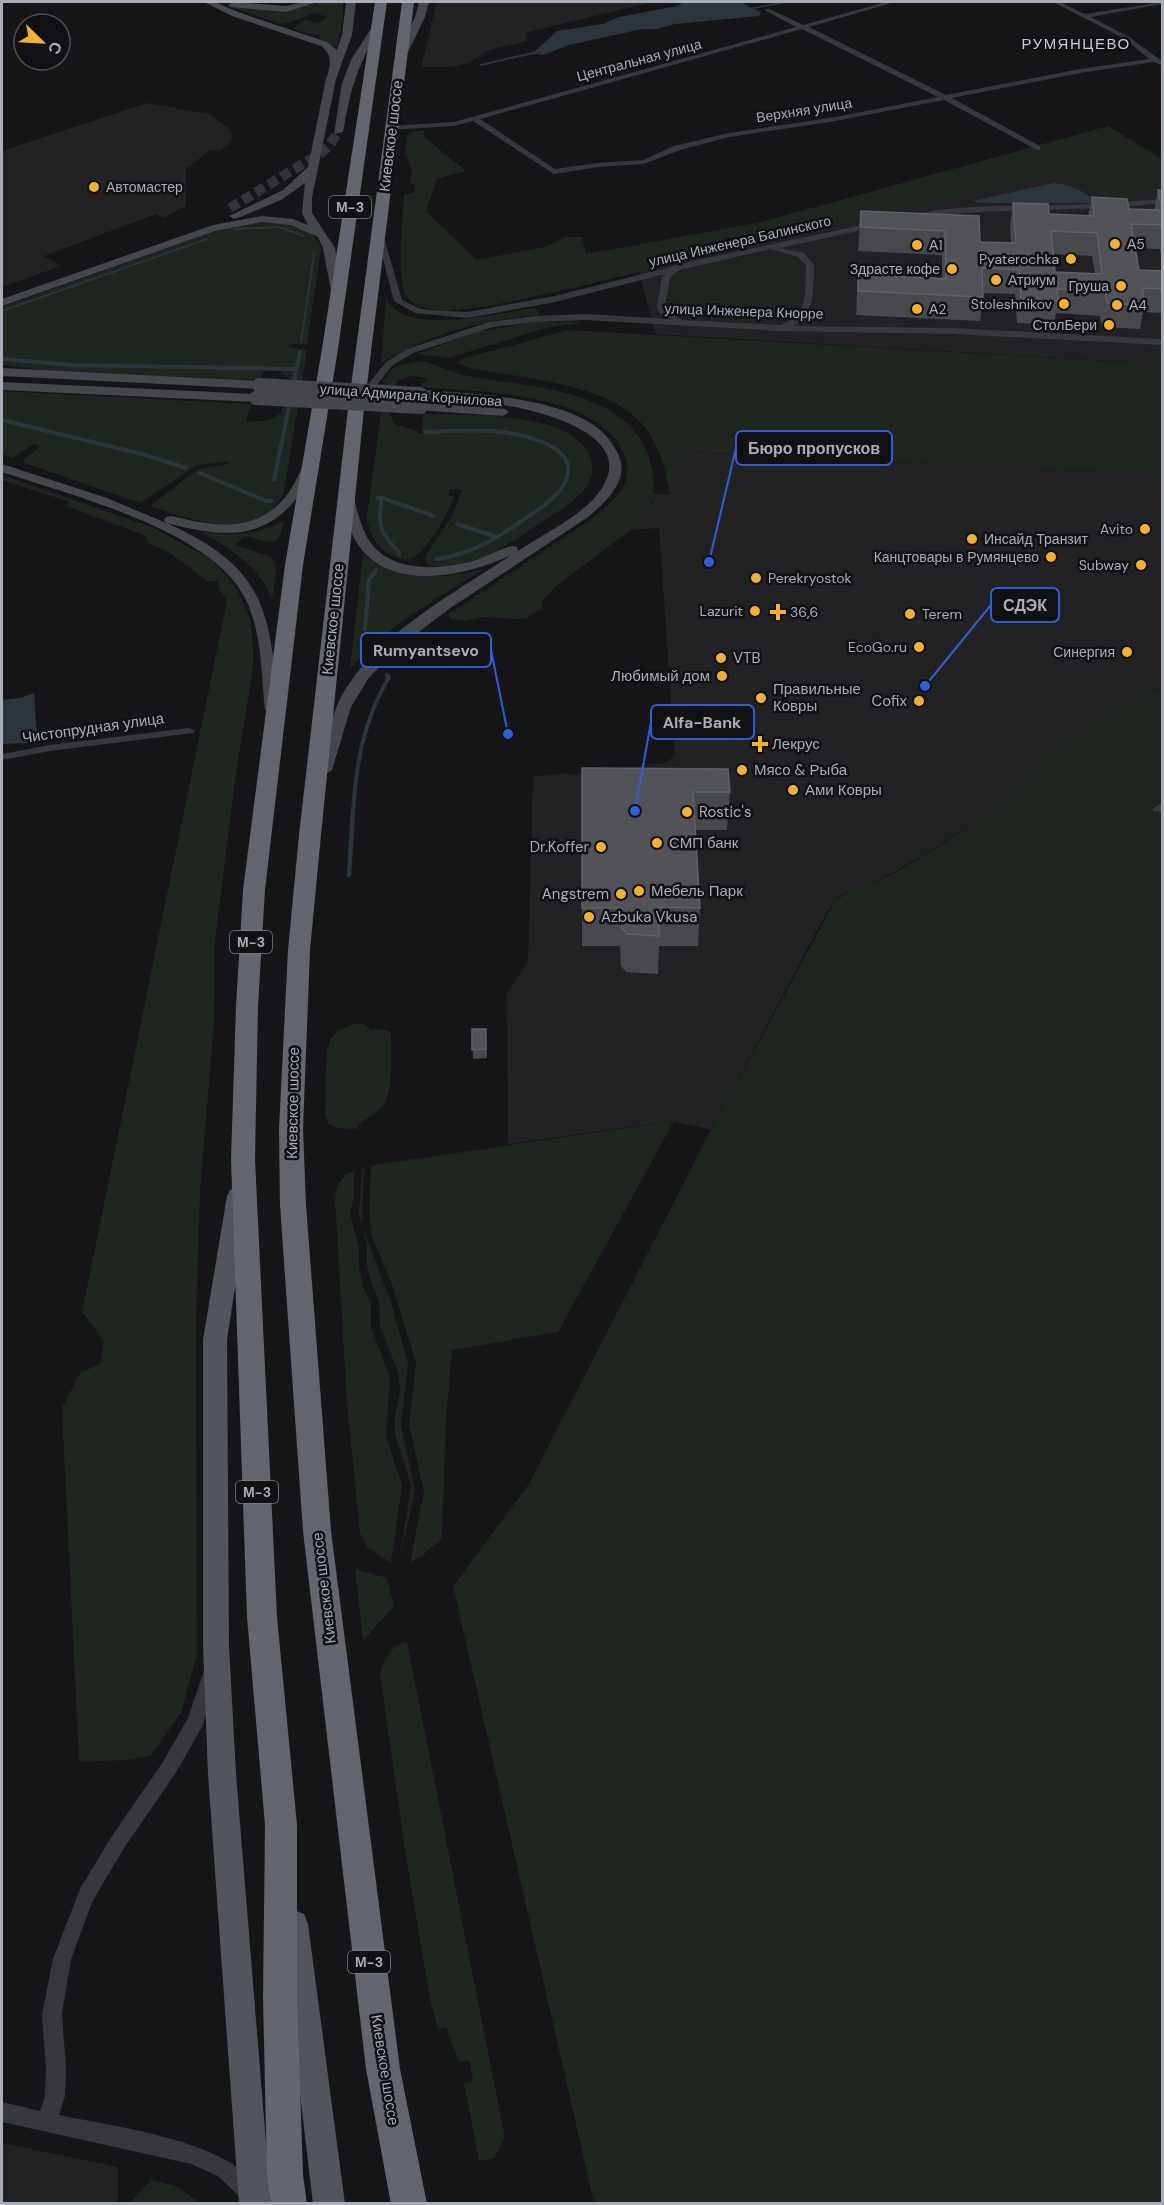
<svg xmlns="http://www.w3.org/2000/svg" width="1164" height="2205" font-family="'DM Sans',sans-serif">
<style>
.built{fill:#222225}
.green{fill:#1e261f}
.water{fill:#2c353c}
.lines{fill:none;stroke-linecap:round;stroke-linejoin:round}
.stream-far2{stroke:#2c353c;stroke-width:2}
.stream-far1{stroke:#2c353c;stroke-width:4}
.stream{stroke:#2c353c;stroke-width:4.5}
.secondary-tunnel{stroke:#333438;stroke-width:10;stroke-dasharray:10 5;stroke-linecap:butt}
.street{fill:#37383d;fill-rule:evenodd}
.secondary{fill:#45474d;fill-rule:evenodd}
.primary{fill:#53555c;fill-rule:evenodd}
.highway{fill:#63666e;fill-rule:evenodd}
.secondary-bridge{stroke:#45474d;stroke-width:14}
.wall{fill:#47494d;fill-rule:evenodd}
.building{fill:#525359;stroke:#5f6168;stroke-width:1.5;fill-rule:evenodd}
.poi-dot{fill:#f2b134;stroke:#111113;stroke-width:2}
.labels{text-anchor:middle;dominant-baseline:central;stroke-width:5;stroke-linejoin:round;paint-order:stroke}
.far-street-label{font-size:14px;fill:#a8adb8;stroke:#111113}
.far-poi-label{font-size:14px;fill:#a8adb8;stroke:#111113;text-anchor:end}
.shield{fill:#111113;stroke:#7b7e86;stroke-width:1.5}
.shield-label{font-size:14px;font-weight:bold;fill:#a8adb8}
.far-quarter-label{font-size:15px;letter-spacing:1.5px;fill:#c9ccd4;stroke:#111113}
.street-label{font-size:15px;fill:#a8adb8;stroke:#111113}
.poi-label{font-size:15px;fill:#a8adb8;stroke:#111113;text-anchor:start}
.leader{fill:none;stroke:#325cd3;stroke-width:2}
.callout-dot{fill:#325cd3;stroke:#111113;stroke-width:2}
.callout{fill:#111113;stroke:#325cd3;stroke-width:2}
.callout-label{font-size:16px;text-anchor:middle;font-weight:bold;fill:#a8adb8}
</style>
<rect width="100%" height="100%" fill="#161618"/>
<path class="built" d="M437,2H652L525,33L528,41L489,50L469,63L452,67H421Z
M147,103L209,114L227,127L233,136L228,145L220,151L210,150L186,169V206L163,218L156,214L44,256L61,266L2,287V151Z
M1064,172L1110,202L1162,190V364L655,334L639,271Z
M689,452L1162,475V688L1149,692L1112,716L1003,804L921,857L886,876L840,896L827,912L711,1130L673,1121L508,1144L507,994L528,962L533,777L564,773L569,775L664,763L675,756L659,528L631,530L638,524L653,502V494H674L671,472L675,460Z
M2,2143L118,2167V2203H2Z"/>
<path class="green" d="M323,2H343V17L337,47L318,38L322,35H312L292,28L305,20L318,23L328,17L314,13L292,22L281,24L228,6L285,11Z
M1108,126L1162,159V190L1110,202L1064,172L542,295C513,300 424,327 406,295C396,279 403,216 404,195L415,192V186L410,182L412,171L405,152L407,136L411,132L424,130V137L466,171L437,179L426,211L476,260L545,247L564,237H582L586,254L761,222Z
M261,222C282,223 314,224 321,249L307,344H290L288,347L307,350L284,491C263,546 190,520 150,506L194,472L208,467L228,464V461L196,466L140,503L22,462L40,446L34,444L12,458L2,454V391L251,404L246,421C260,422 269,422 281,413L289,378L279,370L266,369L260,379H232L41,370L2,365V307L211,232Z
M764,252L786,254L799,262C801,273 800,308 792,316C777,331 682,324 666,311L670,280L674,275Z
M386,297C400,339 504,312 535,308L540,315C486,319 426,334 381,364Z
M536,322H586L546,328L448,358L417,354L476,332Z
M568,330L1162,364V475L695,452C669,455 671,473 674,494H671C667,485 666,473 663,463C660,452 653,440 647,430C616,384 524,378 473,369L457,363L462,359Z
M420,361C435,363 449,372 464,375C528,388 637,387 652,469C656,493 654,506 638,524L556,586L542,601V608L527,618L519,619L483,617L465,621L451,619L448,615L593,518C613,502 636,483 624,454C599,391 476,392 420,387L427,378L412,376L397,381L390,415L395,424L417,431V433H422L423,414C466,415 514,413 555,427C577,435 602,458 589,482C581,498 562,509 548,518C513,541 471,574 427,565L425,557L453,514L462,490L450,489L448,495L454,497C447,515 427,553 409,560C384,559 369,539 367,516L385,383L382,382L395,366Z
M2,475L154,528L210,559L228,577L238,591L250,620L253,645V666L234,788L215,942L214,1024L200,1192L196,1320L197,1654L181,1713L150,1756L126,1760L79,1762L62,1408L80,1373L100,1364L104,1341L82,1312L227,600L219,590L218,581H207L171,554L147,542L146,536L66,506L70,502L2,480Z
M284,521C279,551 269,541 245,536L235,545C279,561 280,550 272,600C262,568 227,546 199,531C227,537 258,535 284,521Z
M363,554C397,581 443,580 484,569C436,599 387,626 350,669Z
M1162,688V2203H594L453,1586L529,1484L711,1130L834,903C849,888 869,885 888,876C928,856 965,828 1003,804C1021,789 1033,768 1051,753C1081,730 1117,712 1149,692Z
M363,1023L371,1030L383,1029L391,1032C391,1051 395,1094 381,1108C373,1116 363,1119 356,1129L337,1128L328,1124L325,1113C326,1097 324,1054 330,1041C336,1028 350,1025 363,1023Z
M674,1121L558,1332L452,1350L446,1419L442,1538L421,1557L410,1562L424,1491L409,1425L416,1363L393,1287L372,1237L369,1212L371,1168L374,1165Z
M364,1168L362,1226L391,1302L408,1364L401,1425L415,1491L400,1557L411,1485L395,1435V1414L400,1392L399,1375L380,1325L379,1301L372,1285L367,1266V1247L359,1213L362,1169Z
M354,1171V1197L350,1214L359,1248V1267L363,1287L371,1303V1327L390,1377L386,1436L402,1485L391,1563L368,1548L360,1533L347,1404L335,1198C337,1186 341,1174 354,1171Z
M355,1569L387,1578L394,1606L363,1641Z
M407,1642L505,2138L494,2158L479,2161L464,2083L473,2081L470,2061L459,2062L446,2027L438,2029L431,2004L406,1858L380,1674C384,1660 391,1645 407,1642Z
M151,2180L176,2186L200,2203H130Z"/>
<path class="water" d="M684,2H740L761,12L759,16L675,24L656,29H642L569,45L543,55L533,53L557,31L603,24L619,17L677,6Z
M1054,183C1071,184 1082,191 1096,200L1091,203H979L972,201Z
M34,693L37,737L29,743L2,744V700L20,698Z"/>
<g class="lines">
<path class="stream-far2" d="M749,9L785,2
M481,65L537,52
M235,229L279,227L304,236
M2,311L207,239
M301,342L314,255"/>
<path class="stream-far1" d="M2,359L72,365L296,369
M293,385L300,352
M2,420L142,454L186,468
M425,432C451,431 477,429 503,432C525,435 580,447 566,480C558,498 538,510 523,520C496,539 469,555 436,559
M200,473L266,501H272
M274,480L290,402
M378,498H382C377,525 380,533 399,552V555
M382,498L434,516
M457,524L497,537
M365,629L369,580L376,570
M353,812C356,764 364,719 389,677L387,675"/>
<path class="stream" d="M349,875L353,810"/>
<path class="secondary-tunnel" d="M230,208L321,153L330,145L338,132"/>
<path class="street" d="M886,2H895L809,27L946,95L1080,69L1149,59L1125,39L1053,2H1060L1085,14L1162,2V4L1091,17L1129,37L1162,61V65L1154,62L1080,73L952,98L1040,146V150H1037L944,100L830,122L729,137L680,150L644,164L598,167L554,174L473,121L454,126L390,130L386,128L390,126L454,122L796,27L766,11V9H770L803,25ZM802,29L938,97L830,118L729,133L674,146L643,160L598,163L555,169L480,119Z
M1162,199V203C1077,214 990,205 905,220L901,218L937,210L970,207L1097,204Z
M877,222H880V226L780,248L804,253L814,265C813,287 816,314 793,326L953,328L1162,339V345L953,334L780,331L585,320L536,322L493,327L413,353L392,366L365,400L357,398L386,362L407,349L489,322L536,316L585,314L671,319L660,314L657,306L662,277L665,274L555,302L467,318L415,313L394,301L376,232L383,234L402,300L418,308L429,310L467,312L555,296L702,259ZM771,249L798,257L806,265C805,280 808,302 797,314C793,319 786,322 781,325L683,320L667,311L665,306L670,278L679,270Z
M189,728L195,731L193,733L50,751L2,760V754L50,745Z
M1162,803V811L1154,812L1152,809Z
M210,1669L216,1671L218,1677L202,1727L175,1774L124,1848L93,1900L71,1959L62,2014L66,2069L65,2096L59,2115C109,2126 238,2141 259,2192L256,2199L249,2202L242,2199L218,2176L191,2164L2,2122V2102L40,2111L45,2096L46,2069L42,2014L53,1959L80,1889L112,1836L163,1762L188,1718L204,1671Z"/>
<path class="secondary" d="M204,2H215L238,12L327,42L337,50L342,35L346,2H356L352,35L336,79L312,198V213L335,248L344,296L338,299L332,296L323,248L318,237L291,225L262,222L215,231L2,306V299L213,225L262,216L293,219L308,225L302,213L305,183L281,200L238,218L234,219L229,216L283,190L308,167L326,79C331,66 333,55 321,46L232,16Z
M233,2L286,6L304,2H318L286,12L230,7L228,5Z
M419,2H429L425,17L407,54L399,56L397,54L415,17Z
M374,24L382,26C356,67 352,85 343,132L334,134L342,83L352,58Z
M2,368L259,381L265,385L259,389L2,376Z
M2,382L256,394L262,398L256,402L2,390Z
M420,390C468,393 574,397 607,437C611,441 614,447 617,452C632,478 606,502 588,517L449,609L395,650L368,679L351,707L332,770L324,775L316,770C323,750 328,728 336,708C364,641 453,594 511,555C469,575 397,592 362,550C349,534 345,513 339,494L341,491L346,490L353,494C357,510 361,528 370,542C392,573 440,570 473,561C486,557 499,549 512,546L517,547L518,551C543,534 586,514 602,488C638,432 532,409 497,404C471,400 441,403 416,397L414,394Z
M421,403L503,408L509,412L503,416L417,410L415,407Z
M2,464L107,498L166,523L164,520L166,517L171,516C209,525 250,534 281,502C291,492 296,479 303,467H313L314,470C280,538 236,542 167,523C267,569 269,610 279,710L277,713L272,714L265,710C261,674 262,631 245,598C211,530 70,495 2,472Z"/>
<path class="primary" d="M238,1188L246,1190L249,1196L227,1340L229,1646L236,1774L271,2204H239L208,1774L203,1646V1340L227,1196L230,1190Z
M294,1910L304,1914L308,1924L345,2204H313L280,1924L284,1914Z"/>
<path class="highway" d="M375,2H387L338,349L303,565L265,890L258,1006L255,1159L277,1617L297,1825V1997L303,2175L307,2204H271L267,2175L263,1997L265,1825L247,1617L231,1159L236,1006L243,890L285,565L322,349Z
M402,2H414L364,409L321,835L310,950L303,1129L306,1205L331,1531L400,2069L427,2204H391L366,2069L303,1531L280,1205L279,1129L288,950L299,835L348,409Z"/>
<path class="secondary-bridge" d="M259,385L420,394
M256,398L421,407"/>
</g>
<path class="wall" d="M1158,190H1162V265L1160,249L1135,248L1139,270L1162,271V313L1143,312L1140,329L1102,327L1100,316L1073,314L1056,313L1054,325L1017,323L1015,294L983,293V297L980,321L856,315L858,274L942,278V255L858,251L861,211L979,216L980,242L1011,243L1010,226L1013,203L1049,214L1088,216L1092,197L1129,209L1154,210ZM1053,254L1092,256L1095,274L1055,272Z
M582,768L730,792L727,830H695L700,908L698,946H659L658,974L626,972L621,966L620,946H582Z
M472,1029H486L487,1058L473,1059Z"/>
<path class="building" d="M1158,190H1162V225L1131,224L1139,270L1162,271V289L1142,288L1145,305L1107,303L1105,291L1077,290L1057,289L1058,301L1021,299L1019,270L982,268L983,297L858,291V274L946,279L945,231L860,227L861,211L979,216L980,242L1016,243L1013,203L1048,204L1049,214L1094,216L1092,197L1127,199L1129,209L1162,210ZM1051,231L1097,233L1102,274L1055,272Z
M582,768L728,769L730,792H693L700,908L658,907L659,936L627,934L622,928L620,908H582Z
M472,1029H486V1049L472,1050Z"/>
<g class="poi-dot">
<circle cx="94" cy="187" r="6"/>
<circle cx="1115" cy="244" r="6"/>
<circle cx="917" cy="245" r="6"/>
<circle cx="1071" cy="259" r="6"/>
<circle cx="952" cy="269" r="6"/>
<circle cx="996" cy="280" r="6"/>
<circle cx="1121" cy="286" r="6"/>
<circle cx="1064" cy="304" r="6"/>
<circle cx="1117" cy="305" r="6"/>
<circle cx="917" cy="309" r="6"/>
<circle cx="1109" cy="325" r="6"/>
<circle cx="1145" cy="529" r="6"/>
<circle cx="972" cy="539" r="6"/>
<circle cx="1051" cy="557" r="6"/>
<circle cx="1141" cy="565" r="6"/>
<circle cx="756" cy="578" r="6"/>
<circle cx="755" cy="611" r="6"/>
<path d="M775 603h6v6h6v6h-6v6h-6v-6h-6v-6h6z"/>
<circle cx="910" cy="614" r="6"/>
<circle cx="919" cy="647" r="6"/>
<circle cx="1127" cy="652" r="6"/>
<circle cx="721" cy="658" r="6"/>
<circle cx="722" cy="676" r="6"/>
<circle cx="761" cy="698" r="6"/>
<circle cx="919" cy="701" r="6"/>
<path d="M757 735h6v6h6v6h-6v6h-6v-6h-6v-6h6z"/>
<circle cx="742" cy="770" r="6"/>
<circle cx="793" cy="790" r="6"/>
<circle cx="687" cy="812" r="6"/>
<circle cx="657" cy="843" r="6"/>
<circle cx="601" cy="847" r="6"/>
<circle cx="639" cy="891" r="6"/>
<circle cx="621" cy="894" r="6"/>
<circle cx="589" cy="917" r="6"/>
</g>
<g class="labels">
<g class="far-street-label">
<text transform="translate(639 60) rotate(-15)">Центральная улица</text>
<text transform="translate(804 110) rotate(-9)">Верхняя улица</text>
<text transform="translate(740 241) rotate(-13)">улица Инженера Балинского</text>
<text transform="translate(744 311) rotate(2)">улица Инженера Кнорре</text>
<text transform="translate(411 395) rotate(4)">улица Адмирала Корнилова</text>
</g>
<g class="far-poi-label">
<text x="106" y="187" text-anchor="start">Автомастер</text>
<text x="1127" y="244" text-anchor="start">А5</text>
<text x="929" y="245" text-anchor="start">А1</text>
<text x="1059" y="259">Pyaterochka</text>
<text x="940" y="269">Здрасте кофе</text>
<text x="1008" y="280" text-anchor="start">Атриум</text>
<text x="1109" y="286">Груша</text>
<text x="1052" y="304">Stoleshnikov</text>
<text x="1129" y="305" text-anchor="start">А4</text>
<text x="929" y="309" text-anchor="start">А2</text>
<text x="1097" y="325">СтолБери</text>
<text x="1133" y="529">Avito</text>
<text x="984" y="539" text-anchor="start">Инсайд Транзит</text>
<text x="1039" y="557">Канцтовары в Румянцево</text>
<text x="1129" y="565">Subway</text>
<text x="768" y="578" text-anchor="start">Perekryostok</text>
<text x="743" y="611">Lazurit</text>
<text x="790" y="612" text-anchor="start">36,6</text>
<text x="922" y="614" text-anchor="start">Terem</text>
<text x="907" y="647">EcoGo.ru</text>
<text x="1115" y="652">Синергия</text>
</g>
<g class="shield">
<rect x="329" y="196" width="42" height="22" rx="4.5"/>
<rect x="230" y="931" width="42" height="22" rx="4.5"/>
<rect x="236" y="1481" width="42" height="22" rx="4.5"/>
<rect x="348" y="1951" width="42" height="22" rx="4.5"/>
</g>
<g class="shield-label">
<text x="350" y="207">М-3</text>
<text x="251" y="942">М-3</text>
<text x="257" y="1492">М-3</text>
<text x="369" y="1962">М-3</text>
</g>
<g class="far-quarter-label">
<text x="1076" y="44">РУМЯНЦЕВО</text>
</g>
<g class="street-label">
<text transform="translate(391 136) rotate(-83)">Киевское шоссе</text>
<text transform="translate(333 619) rotate(-84)">Киевское шоссе</text>
<text transform="translate(93 728) rotate(-8)">Чистопрудная улица</text>
<text transform="translate(293 1103) rotate(-89)">Киевское шоссе</text>
<text transform="translate(324 1588) rotate(-97)">Киевское шоссе</text>
<text transform="translate(385 2070) rotate(81)">Киевское шоссе</text>
</g>
<g class="poi-label">
<text x="733" y="658">VTB</text>
<text x="710" y="676" text-anchor="end">Любимый дом</text>
<text x="773" y="689">Правильные<tspan x="773" dy="17">Ковры</tspan></text>
<text x="907" y="701" text-anchor="end">Cofix</text>
<text x="772" y="744">Лекрус</text>
<text x="754" y="770">Мясо &amp; Рыба</text>
<text x="805" y="790">Ами Ковры</text>
<text x="699" y="812">Rostic's</text>
<text x="669" y="843">СМП банк</text>
<text x="589" y="847" text-anchor="end">Dr.Koffer</text>
<text x="651" y="891">Мебель Парк</text>
<text x="609" y="894" text-anchor="end">Angstrem</text>
<text x="601" y="917">Azbuka Vkusa</text>
</g>
</g>
<path class="leader" d="M709 562L736 448M925 686L991 605M508 734L491 650M635 811L651 722"/>
<g class="callout-dot">
<circle cx="709" cy="562" r="6"/>
<circle cx="925" cy="686" r="6"/>
<circle cx="508" cy="734" r="6"/>
<circle cx="635" cy="811" r="6"/>
</g>
<g class="callout">
<rect x="736" y="431" width="156" height="34" rx="6"/>
<rect x="991" y="588" width="68" height="34" rx="6"/>
<rect x="361" y="633" width="130" height="34" rx="6"/>
<rect x="651" y="705" width="103" height="34" rx="6"/>
</g>
<g class="callout-label">
<text x="814" y="454">Бюро пропусков</text>
<text x="1025" y="611">СДЭК</text>
<text x="426" y="656">Rumyantsevo</text>
<text x="702" y="728">Alfa-Bank</text>
</g>
<rect width="1164" height="2205" fill="none" stroke="#a8adb8" stroke-width="6"/>
<g transform="translate(42 42) rotate(114)"><circle r="28" fill="#111113" stroke="#4d4f55" stroke-width="1.5"/>
<path d="M0-4.5L10 22L0 15L-10 22Z" fill="#f2b134"/>
<text y="-9" font-size="16" font-weight="bold" text-anchor="middle" fill="#a8adb8">С</text>
</g>
</svg>
